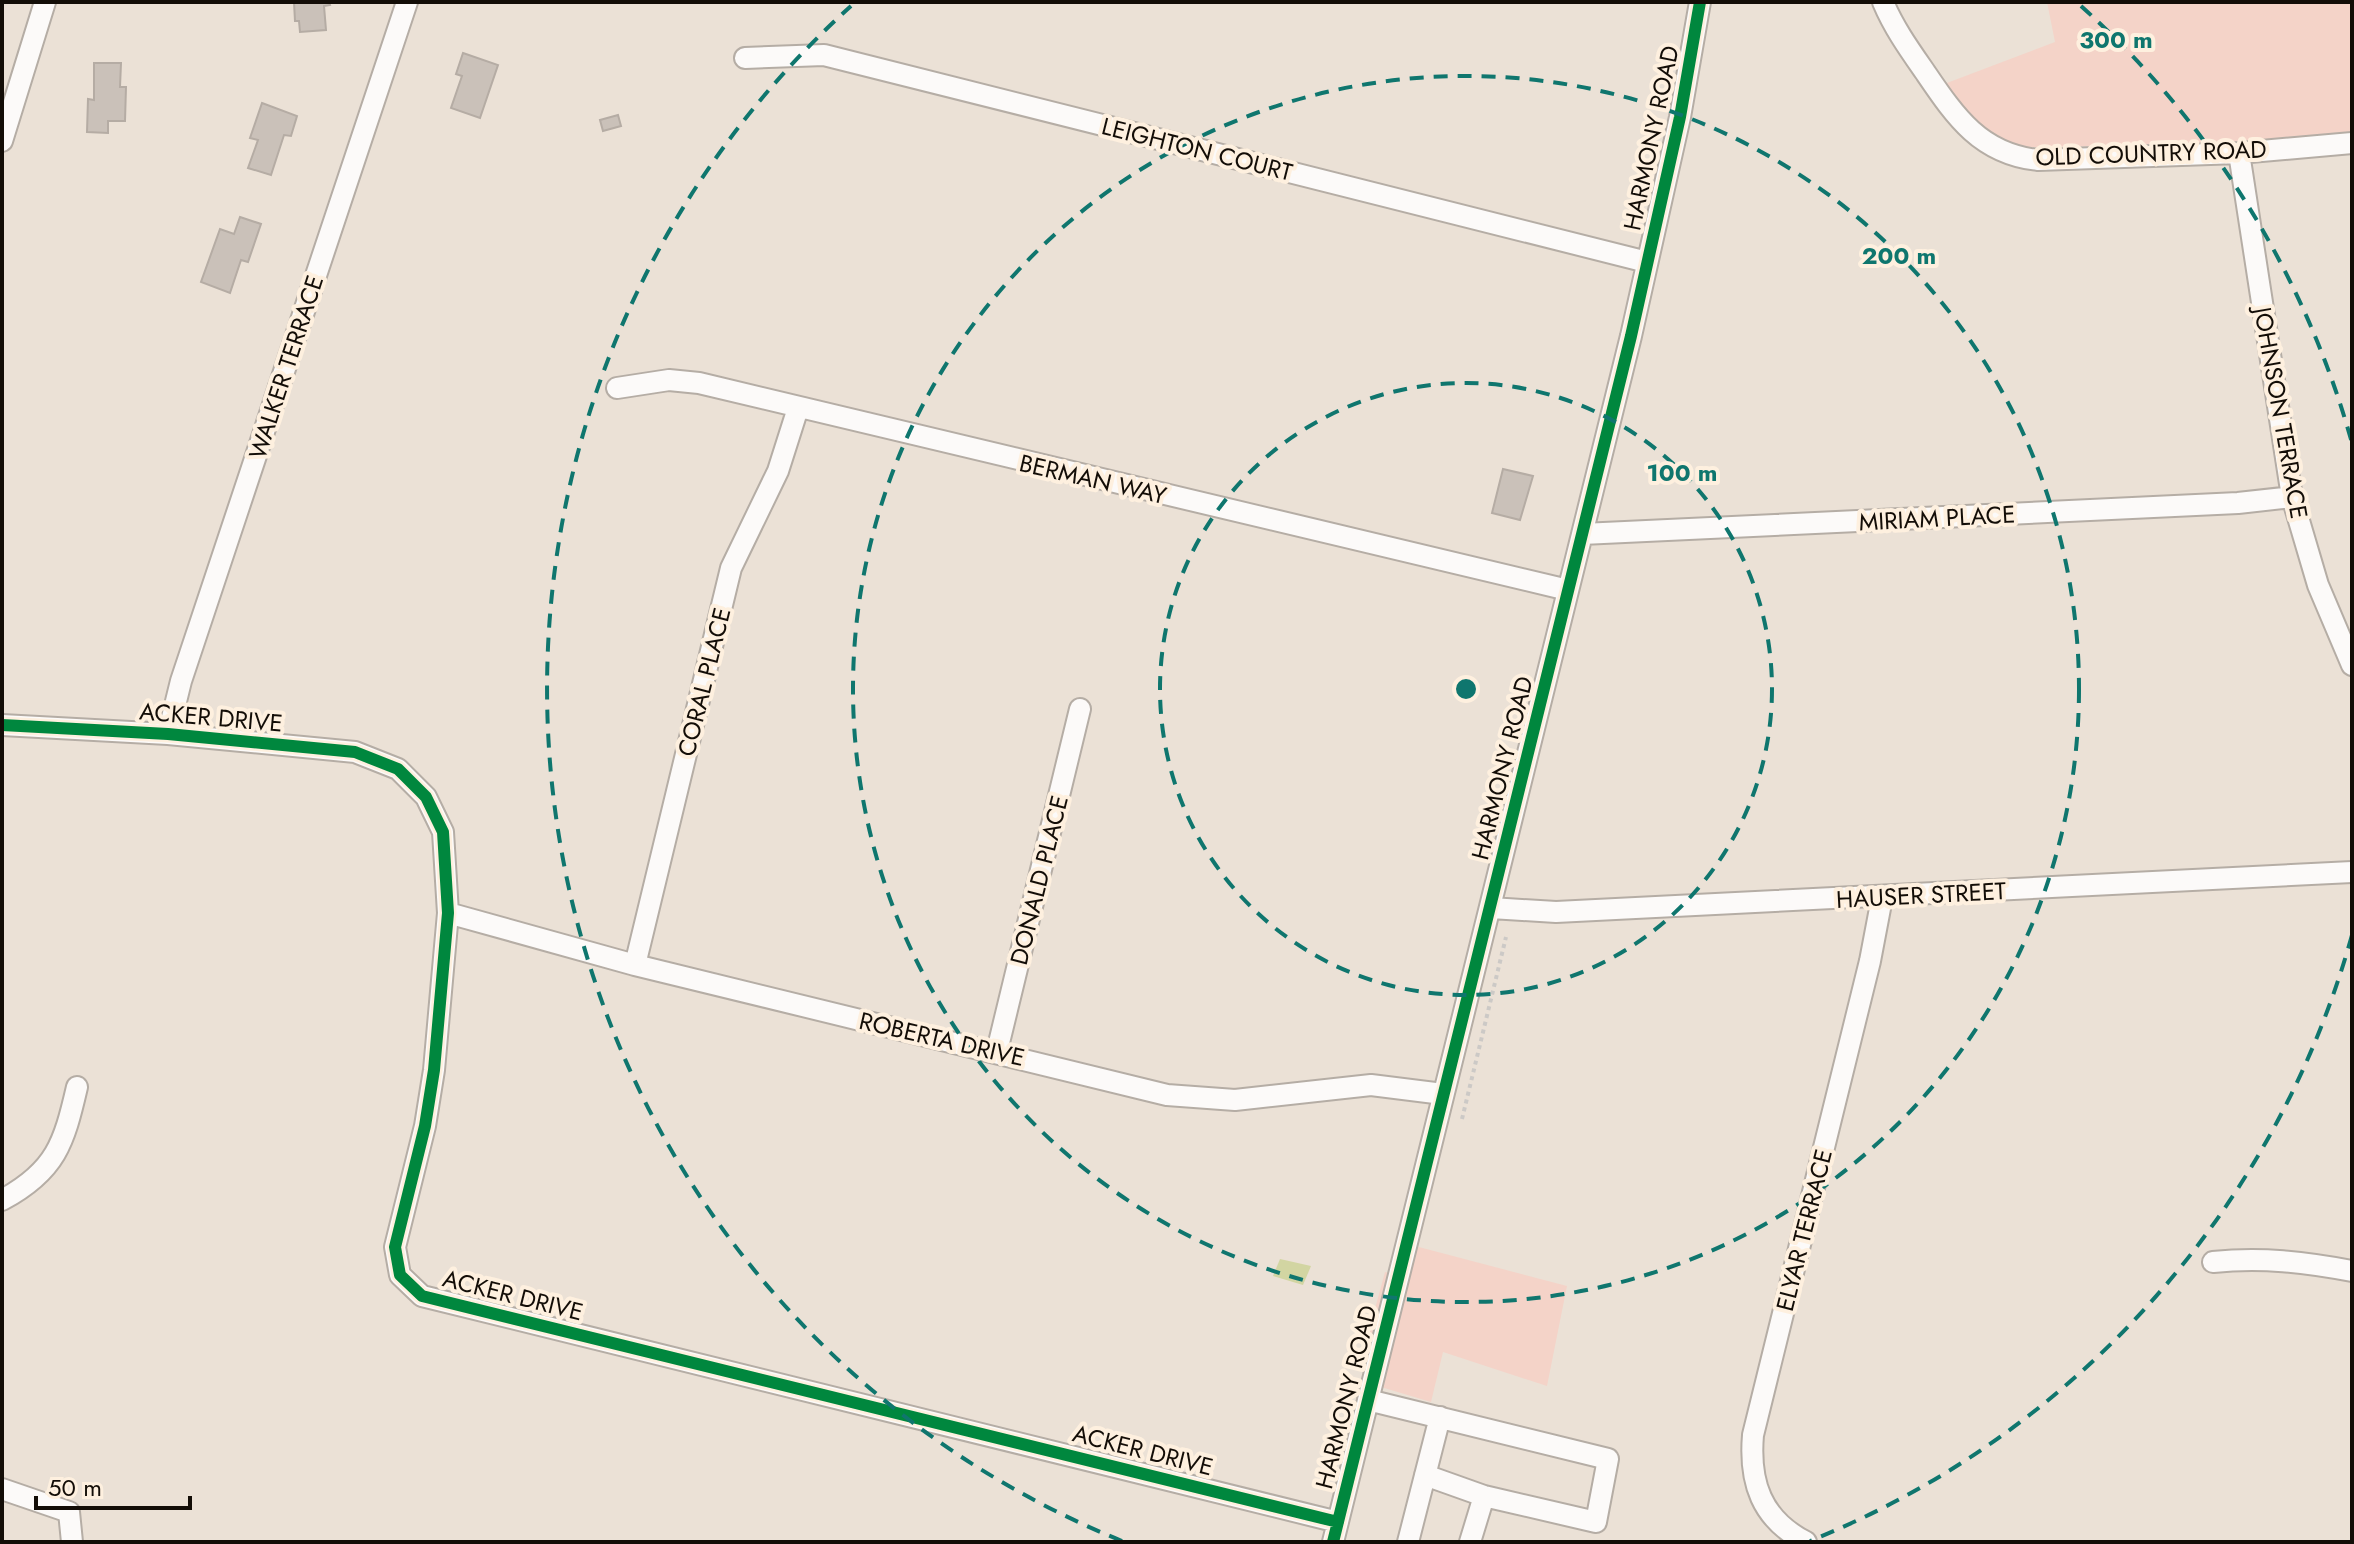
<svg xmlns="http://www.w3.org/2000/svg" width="2354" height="1544" font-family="Jost,sans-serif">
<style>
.green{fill:#f4d3c8}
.water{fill:#d2d5a2}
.building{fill:#cac1b9;stroke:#b5aca4;stroke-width:2}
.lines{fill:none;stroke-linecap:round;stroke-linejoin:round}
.minor-casing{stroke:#b5ada5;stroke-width:24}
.path{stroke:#ccc9c6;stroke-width:4;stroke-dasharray:4 4;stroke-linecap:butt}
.minor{stroke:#fcfaf9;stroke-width:20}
.cycleway-casing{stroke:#fef0df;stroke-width:17}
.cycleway{stroke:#00873e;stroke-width:12}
.ring{fill:none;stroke:#0f766e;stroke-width:4;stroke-dasharray:14 10}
.labels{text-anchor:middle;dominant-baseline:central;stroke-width:8;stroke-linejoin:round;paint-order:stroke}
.street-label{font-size:24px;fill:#130d07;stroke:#fef0df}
.centre{fill:#0f766e;stroke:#fef0df;stroke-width:4}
.ring-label{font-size:24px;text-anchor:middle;font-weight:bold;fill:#0f766e;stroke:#fef0df;stroke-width:8;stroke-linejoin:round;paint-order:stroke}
</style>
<rect width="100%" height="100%" fill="#ebe1d6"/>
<path class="green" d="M2047,2H2352V142L1981,148L1931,89L2055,42Z
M1415,1246L1567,1286L1547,1386L1443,1352L1431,1402L1381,1387L1392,1342L1367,1338L1385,1272L1407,1277Z"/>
<path class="water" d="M1280,1259L1311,1266L1303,1285L1273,1276Z"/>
<path class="building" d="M294,2H329L330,5L324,6L326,30L300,32L299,21H295Z
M463,53L498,65L480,118L451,108L462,76L456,74Z
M94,63H121L120,87H126L125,121H108V133L87,132L88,99L94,100Z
M262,103L297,116L291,136L284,135L271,175L248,168L258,140L250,138Z
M618,115L621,126L603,131L600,120Z
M240,217L261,224L248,262L241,260L230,293L201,282L220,229L234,234Z
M1503,469L1533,476L1520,520L1492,513Z"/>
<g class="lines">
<g class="minor-casing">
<path id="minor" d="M1883,2C1894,28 1909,49 1925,72C1955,116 1980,154 2038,160L2239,153L2352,143
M745,58L824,55L1647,262
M2,141L45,2
M2239,153L2292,497L2318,585L2352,665
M617,388L669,380L699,383L1568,590
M1582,534L2238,503L2292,497
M2,725L168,734L355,752L398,769L426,797L443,832L448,913L434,1070L425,1126L395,1247L400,1275L422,1296L1338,1522
M168,734L181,681L407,2
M1491,908L1556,912L2352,872
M448,913L635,965L1167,1095L1235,1100L1371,1085L1443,1094
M635,965L731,568L778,471L798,408
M997,1051L1080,709
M2,1200C56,1171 64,1143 77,1087
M2213,1262C2262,1257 2304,1262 2352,1271
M1368,1400L1608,1459L1596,1522L1484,1496L1425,1475
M2,1489L69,1512L72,1542
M1333,1542L1631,336L1680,117L1700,2
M1408,1542L1440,1417
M1470,1542L1484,1496
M1806,1542C1761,1519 1749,1482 1753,1435L1870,961L1882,898"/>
</g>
<path class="path" d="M1462,1119L1506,937"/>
<use href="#minor" class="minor"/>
<g class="cycleway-casing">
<path id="cycleway" d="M2,725L168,734L355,752L398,769L426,797L443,832L448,913L434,1070L425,1126L395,1247L400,1275L422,1296L1338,1522
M1333,1542L1631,336L1680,117L1700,2"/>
</g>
<use href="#cycleway" class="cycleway"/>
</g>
<g class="ring">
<circle cx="1466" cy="689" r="306"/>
<circle cx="1466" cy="689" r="613"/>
<path d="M2352 935A919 919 0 0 1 1810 1541M1122 1541A919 919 0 0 1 851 6M2081 6A919 919 0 0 1 2352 443"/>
</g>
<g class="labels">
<g class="street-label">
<text transform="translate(1651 138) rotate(-78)">HARMONY ROAD</text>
<text transform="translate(1197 149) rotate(14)">LEIGHTON COURT</text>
<text transform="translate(2151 153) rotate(-2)">OLD COUNTRY ROAD</text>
<text transform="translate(286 367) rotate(-72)">WALKER TERRACE</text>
<text transform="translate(2281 413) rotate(80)">JOHNSON TERRACE</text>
<text transform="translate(1093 479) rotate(13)">BERMAN WAY</text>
<text transform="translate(1937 518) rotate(-3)">MIRIAM PLACE</text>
<text transform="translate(704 682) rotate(-76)">CORAL PLACE</text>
<text transform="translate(211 717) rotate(5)">ACKER DRIVE</text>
<text transform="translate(1502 768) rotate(-76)">HARMONY ROAD</text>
<text transform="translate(1039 880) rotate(-76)">DONALD PLACE</text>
<text transform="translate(1921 895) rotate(-3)">HAUSER STREET</text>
<text transform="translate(942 1039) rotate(13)">ROBERTA DRIVE</text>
<text transform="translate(1804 1230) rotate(-76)">ELYAR TERRACE</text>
<text transform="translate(513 1295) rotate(14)">ACKER DRIVE</text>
<text transform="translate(1346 1397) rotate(-76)">HARMONY ROAD</text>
<text transform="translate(1143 1450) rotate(14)">ACKER DRIVE</text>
</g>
</g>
<circle cx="1466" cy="689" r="12" class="centre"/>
<g class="ring-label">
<text x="2116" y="48">300 m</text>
<text x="1899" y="264">200 m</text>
<text x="1682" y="481">100 m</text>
</g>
<rect width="2354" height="1544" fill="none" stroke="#130d07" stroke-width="8"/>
<path d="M36 1496v12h154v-12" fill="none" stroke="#130d07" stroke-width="4"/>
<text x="48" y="1496" font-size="24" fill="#130d07" stroke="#fef0df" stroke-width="6" paint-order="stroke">50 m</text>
</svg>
